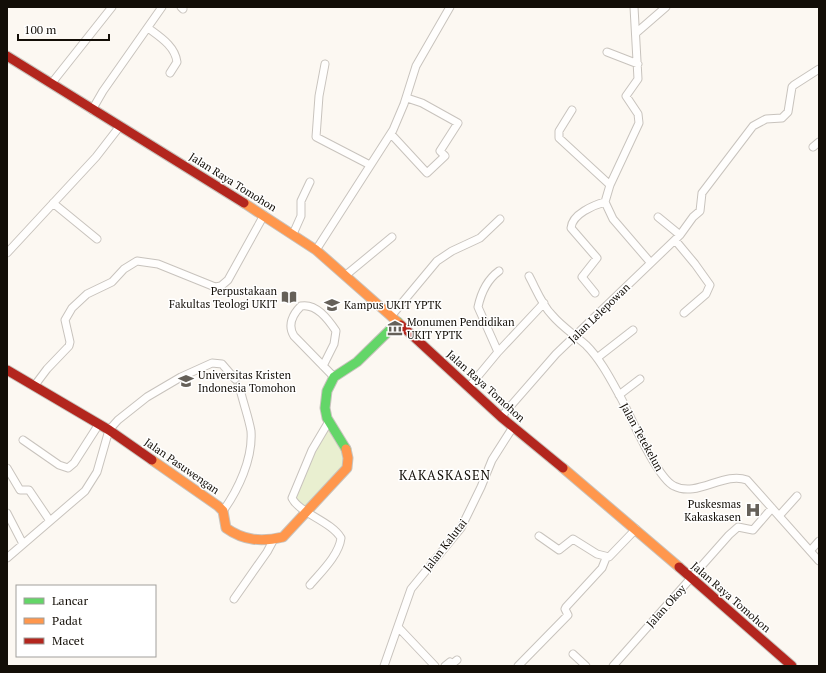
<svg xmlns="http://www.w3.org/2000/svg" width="826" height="673" font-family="'PT Serif',serif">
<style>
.green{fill:#e9efd0}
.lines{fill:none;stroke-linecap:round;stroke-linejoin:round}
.street-tunnel{stroke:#d9d5cf;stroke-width:7;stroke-dasharray:7 3.5;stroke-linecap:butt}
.street-casing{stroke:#c8c3bd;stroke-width:9}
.fast-casing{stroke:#c8c3bd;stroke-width:11}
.slow-casing{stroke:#c8c3bd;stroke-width:11}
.jam-casing{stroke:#c8c3bd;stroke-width:11}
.street{stroke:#fffefd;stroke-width:7}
.fast{stroke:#63d668;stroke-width:9}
.slow{stroke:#ff974d;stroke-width:9}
.jam{stroke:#b3261e;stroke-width:9}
.labels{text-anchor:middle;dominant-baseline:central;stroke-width:3;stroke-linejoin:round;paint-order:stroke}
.street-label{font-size:11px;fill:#130e07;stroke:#fff}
.poi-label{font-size:11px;fill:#130e07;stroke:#fff;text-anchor:start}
.quarter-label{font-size:13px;letter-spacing:1px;fill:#130e07;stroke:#fff}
</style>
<rect width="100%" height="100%" fill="#fcf8f2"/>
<path class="green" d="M328,423L349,461L308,512L294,503L298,483Z"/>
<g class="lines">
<path class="street-tunnel" d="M235,379L241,393"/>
<g class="street-casing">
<path id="street" d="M181,7L183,9
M634,7L638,79L626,96L638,114L639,123L610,185L605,202L613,219L650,262
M148,28C160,37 175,46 177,62L170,73
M636,33L666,7
M607,52L638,64
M325,64L319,96L316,137L370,165
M51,84L112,7
M92,110L103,91L162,7
M572,110L559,131V138L610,185
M391,134L427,173L445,156L440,151L458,123L422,103L407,98
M813,147L819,142
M53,203L97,239
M658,217L680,235
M293,234L301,216V201L310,182
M675,240L695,264L710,285L706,294L684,313
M316,250L393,130L404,104L416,66L450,7
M7,253L96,157L120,126
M346,275L392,237
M529,276C536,289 542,305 552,315C562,327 575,335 586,345C601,360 611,380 621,398C631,417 657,478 674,486C697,498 724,471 747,480L819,561
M595,293L582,277L597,258L571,228C572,214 594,205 605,202
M392,315L437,261L452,251L480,238L500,219
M498,352L478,307C481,293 488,279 499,271
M597,358L633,330
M323,366L334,344L336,331C328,319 316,303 301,306C293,314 287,325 294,336L334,377
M35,385L47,369L69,346L70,342L65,320L72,308L87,294L112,282L124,269L137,261L158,264L215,287L221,286L228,280L264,215
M469,387L498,352L544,303
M619,395L640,379
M501,417L556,354L680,235L693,217L700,211L702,193L753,126L766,119L782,118L788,112L792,87L794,85L819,69
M23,440L59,465L68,468L74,463L99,424
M7,468L20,490H29L50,521
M223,511C238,490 253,459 251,431C249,419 244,405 241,393
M7,513L23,544
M779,516L797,496
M539,536L559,550L573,539L597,554L609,557L636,529
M810,551L819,541
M7,558L85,491L97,472L109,430L118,420L147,397L181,377L212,363L222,364L235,379
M310,585C321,572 339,555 341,538C331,521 299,513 292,498L312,450L328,423
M234,599L267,552L274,539
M398,627L435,666
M573,654L586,666
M384,666L411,589L461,528L481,487L492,460L513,427
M445,666L450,662L452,664L457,660
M518,666L568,615L565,609L566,607L602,568L606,558
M613,666L729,535L738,527L753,530L772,508"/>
</g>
<g class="fast-casing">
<path id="fast" d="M346,449L327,418L325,408L327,391L334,377L357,362L398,322"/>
</g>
<g class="slow-casing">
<path id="slow" d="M244,203L316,250L401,325
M152,460L218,506L223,511L226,528C244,541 262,542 283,537L347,468L348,458L346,449
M563,468L679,567"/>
</g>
<g class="jam-casing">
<path id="jam" d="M7,56L244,203
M401,325L501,417L563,468
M7,370L109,430L152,460
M679,567L792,666"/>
</g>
<use href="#street" class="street"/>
<use href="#fast" class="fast"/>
<use href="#slow" class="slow"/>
<use href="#jam" class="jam"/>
</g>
<defs>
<g id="library-bare" transform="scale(1.2)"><path d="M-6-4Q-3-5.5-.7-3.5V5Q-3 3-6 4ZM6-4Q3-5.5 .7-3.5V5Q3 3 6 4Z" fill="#656059" stroke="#fff" stroke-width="2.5" paint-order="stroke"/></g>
<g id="university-bare" transform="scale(1.2)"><path d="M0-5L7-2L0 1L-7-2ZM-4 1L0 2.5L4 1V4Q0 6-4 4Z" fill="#656059" stroke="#fff" stroke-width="2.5" paint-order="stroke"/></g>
<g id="museum-bare" transform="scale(1.2)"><path d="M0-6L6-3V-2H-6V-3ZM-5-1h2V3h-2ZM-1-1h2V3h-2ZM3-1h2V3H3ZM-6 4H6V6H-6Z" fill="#656059" stroke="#fff" stroke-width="2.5" paint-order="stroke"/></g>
<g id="hospital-bare" transform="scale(1.2)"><path d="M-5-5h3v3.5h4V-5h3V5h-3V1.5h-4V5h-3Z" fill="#656059" stroke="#fff" stroke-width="2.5" paint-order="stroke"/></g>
</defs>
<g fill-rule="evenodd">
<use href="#library-bare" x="289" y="297"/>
<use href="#university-bare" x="332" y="305"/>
<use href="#museum-bare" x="395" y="328"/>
<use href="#university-bare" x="186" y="381"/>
<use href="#hospital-bare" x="753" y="510"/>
</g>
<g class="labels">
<g class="street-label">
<text transform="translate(233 182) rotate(32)">Jalan Raya Tomohon</text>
<text transform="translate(599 313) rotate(-44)">Jalan Lelepowan</text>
<text transform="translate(486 386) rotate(42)">Jalan Raya Tomohon</text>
<text transform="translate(642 437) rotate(61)">Jalan Tetekelun</text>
<text transform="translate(182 466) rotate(35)">Jalan Pasuwengan</text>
<text transform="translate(445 545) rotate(-52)">Jalan Kalutai</text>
<text transform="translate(731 597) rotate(41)">Jalan Raya Tomohon</text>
<text transform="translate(666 606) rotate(-48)">Jalan Okoy</text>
</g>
<g class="poi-label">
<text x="277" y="291" text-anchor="end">Perpustakaan<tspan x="277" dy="13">Fakultas Teologi UKIT</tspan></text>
<text x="344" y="305">Kampus UKIT YPTK</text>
<text x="407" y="322">Monumen Pendidikan<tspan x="407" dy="13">UKIT YPTK</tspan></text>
<text x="198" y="375">Universitas Kristen<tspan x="198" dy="13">Indonesia Tomohon</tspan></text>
<text x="741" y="504" text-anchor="end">Puskesmas<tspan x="741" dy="13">Kakaskasen</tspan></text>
</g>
<g class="quarter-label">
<text x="445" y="475">KAKASKASEN</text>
</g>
</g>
<rect width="826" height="673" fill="none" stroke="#130e07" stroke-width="16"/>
<rect x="16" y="585" width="140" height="72" fill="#ffffff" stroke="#a19f9c"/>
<rect x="24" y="598" width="20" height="6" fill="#63d668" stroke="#a19f9c"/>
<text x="52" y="605" font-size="12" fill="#130e07">Lancar</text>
<rect x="24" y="618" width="20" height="6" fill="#ff974d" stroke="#a19f9c"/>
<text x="52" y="625" font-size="12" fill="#130e07">Padat</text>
<rect x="24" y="638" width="20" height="6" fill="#b3261e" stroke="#a19f9c"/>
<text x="52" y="645" font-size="12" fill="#130e07">Macet</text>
<path d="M18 34v6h91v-6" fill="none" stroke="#130e07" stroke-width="2"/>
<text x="24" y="34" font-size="12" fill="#130e07" stroke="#ffffff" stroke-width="3" paint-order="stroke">100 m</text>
</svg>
